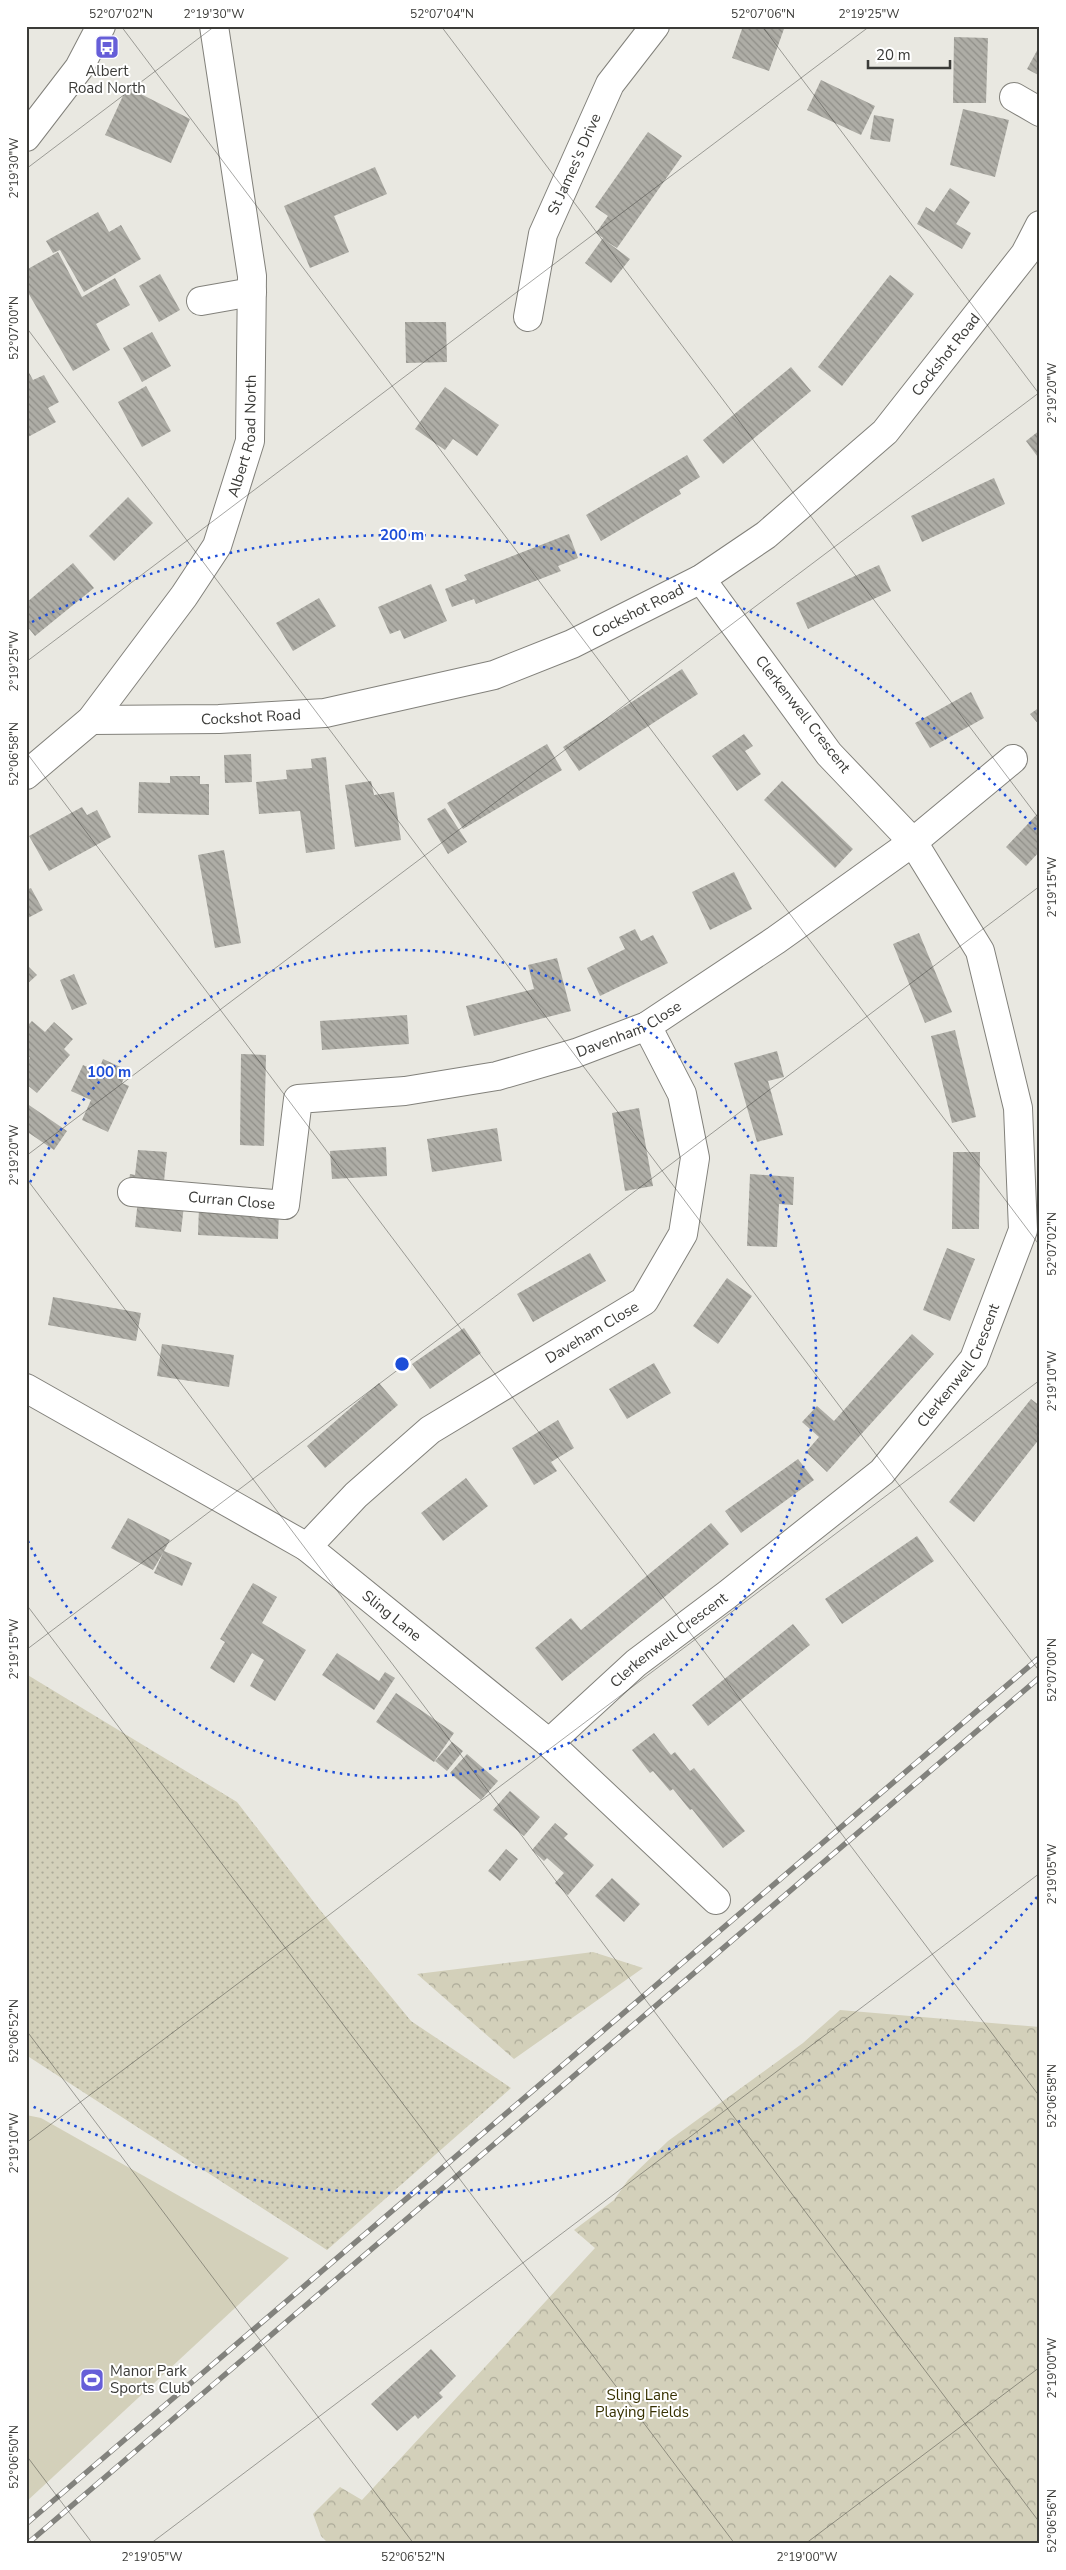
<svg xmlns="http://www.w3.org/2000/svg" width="1066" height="2570" font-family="'Nunito Sans',sans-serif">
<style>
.grass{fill:url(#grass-dots)}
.forest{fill:url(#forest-crowns)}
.pitch{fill:#d3d0ba}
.building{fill:url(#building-back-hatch)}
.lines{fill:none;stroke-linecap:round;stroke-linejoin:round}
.minor-casing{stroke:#82817b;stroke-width:30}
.tertiary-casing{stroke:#82817b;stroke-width:30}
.minor{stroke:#fff;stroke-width:28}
.tertiary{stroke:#fff;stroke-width:28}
.rail-casing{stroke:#82827d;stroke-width:5.5}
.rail{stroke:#fff;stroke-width:4;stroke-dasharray:11;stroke-linecap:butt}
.ticks{fill:none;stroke:#3b3b38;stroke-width:1;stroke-opacity:0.45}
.ring{fill:none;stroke:#1d4ed8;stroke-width:2.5;stroke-dasharray:2.5 5}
.labels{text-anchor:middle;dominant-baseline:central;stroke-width:4;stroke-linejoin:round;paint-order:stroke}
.poi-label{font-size:15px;fill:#3b3b38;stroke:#fff}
.street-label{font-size:15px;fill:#3b3b38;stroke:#fff}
.park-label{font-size:15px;fill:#373102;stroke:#fff}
.centre{fill:#1d4ed8;stroke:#fff;stroke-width:2.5}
.ring-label{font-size:15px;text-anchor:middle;font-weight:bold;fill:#1d4ed8;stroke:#fff;stroke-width:4;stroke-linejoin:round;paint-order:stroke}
.neatline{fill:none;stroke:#3b3b38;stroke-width:2}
.ticks-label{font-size:12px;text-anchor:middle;fill:#3b3b38}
</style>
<defs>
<pattern id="grass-dots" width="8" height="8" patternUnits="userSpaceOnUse" patternTransform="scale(1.25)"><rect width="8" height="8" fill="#d3d0ba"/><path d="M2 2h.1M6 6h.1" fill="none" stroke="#acaa98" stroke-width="1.8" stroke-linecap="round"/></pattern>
<pattern id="forest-crowns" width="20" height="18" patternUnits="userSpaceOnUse" patternTransform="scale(1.25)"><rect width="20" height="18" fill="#d3d0ba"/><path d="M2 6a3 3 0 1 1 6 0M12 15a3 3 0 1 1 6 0" fill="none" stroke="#acaa98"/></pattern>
<pattern id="building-back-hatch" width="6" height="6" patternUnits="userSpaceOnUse" patternTransform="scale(1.25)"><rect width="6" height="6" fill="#aeada6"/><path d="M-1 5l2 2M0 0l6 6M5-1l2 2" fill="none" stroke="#8f8e88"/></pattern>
</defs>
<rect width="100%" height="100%" fill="#e9e8e1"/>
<path class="grass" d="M26,1674L237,1802L320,1910L411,2021L511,2088L327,2250L26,2055Z"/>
<path class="forest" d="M593,1952L643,1968L514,2059L417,1974Z
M840,2010L1040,2027V2544H329L321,2536L313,2514L340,2487L362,2500L595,2248L574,2230L614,2200L628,2180L668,2141L803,2043Z"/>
<path class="pitch" d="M26,2115L41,2118L289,2258L26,2502Z"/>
<path class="building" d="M743,26H785L769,71L732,58Z
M954,37L988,38L986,103H953Z
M1040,45V76L1027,69Z
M821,80L875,106L861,135L807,110Z
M127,87L190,119L171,163L105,135Z
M963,109L1009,120L995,177L950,165Z
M874,115L894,119L890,142L870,139Z
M648,132L682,156L617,248L606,241L630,259L611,283L585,263L603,238L596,233L608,216L595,207Z
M375,167L387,194L334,216L349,252L310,268L284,206Z
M950,188L970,202L956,224L971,233L962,249L917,224L926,207L934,212Z
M98,212L109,232L121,225L141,259L84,292L60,250L53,253L46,241Z
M58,252L82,297L115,278L130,305L96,324L110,350L73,371L26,289V270Z
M160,274L180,310L159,322L139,286Z
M890,275L914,294L842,386L818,367Z
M405,322H446L447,362L406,363Z
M152,332L171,366L142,382L123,348Z
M26,367L33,380L44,375L59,402L48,408L56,422L26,438Z
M791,367L811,391L723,464L703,440Z
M146,386L171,431L142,447L118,402Z
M445,387L499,425L477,456L453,439L445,450L415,429Z
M1040,430V460L1026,441Z
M687,455L700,477L679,490L681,494L601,541L586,515Z
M994,478L1005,504L922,542L911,516Z
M128,497L153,523L114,561L89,536Z
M569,534L578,558L558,566L561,571L476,604L474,599L452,607L445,589L467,580L464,575Z
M73,563L94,588L35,636L26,625V603Z
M879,565L891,591L808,629L796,603Z
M431,584L447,621L404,639L400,630L390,634L378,607Z
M319,598L336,626L293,651L276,623Z
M682,669L698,694L579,771L563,747Z
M971,692L984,718L930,748L915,723Z
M1040,707V726L1030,714Z
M744,734L753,746L745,751L761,774L737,791L712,756Z
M547,744L562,770L463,829L447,803Z
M251,754L252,782L225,783L224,755Z
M326,757L335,849L306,853L300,811L259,814L256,782L287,779L286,770L312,768L311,759Z
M170,776H200V784H209V815L138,813L139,782L170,783Z
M371,781L374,795L394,792L401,840L355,847L345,785Z
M782,781L853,849L835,868L764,800Z
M82,807L87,815L97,810L111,837L49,871L29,836Z
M445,808L467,842L448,854L427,819Z
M1040,811V851L1026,866L1006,847Z
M224,850L241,943L215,948L198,855Z
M734,872L752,909L710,930L692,892Z
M31,888L43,910L26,919V890Z
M635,929L641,941L653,935L668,963L600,996L587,968L625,949L619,937Z
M919,933L952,1012L925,1023L893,944Z
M557,958L571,1011L474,1036L466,1006L534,989L528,965Z
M26,964L37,975L26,985Z
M74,974L87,1004L72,1010L60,980Z
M407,1015L409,1044L322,1050L320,1021Z
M32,1021L45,1032L54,1022L73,1039L64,1049L70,1055L37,1093L26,1084V1062L30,1058L26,1054V1027Z
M955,1030L976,1117L952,1123L931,1036Z
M777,1051L784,1077L768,1081L783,1135L757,1142L734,1063Z
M241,1054L266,1055L264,1146L240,1145Z
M103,1059L127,1070L122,1083L129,1086L108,1132L82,1120L91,1100L71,1091L83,1065L98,1072Z
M26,1103L67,1131L54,1150L26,1131Z
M639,1108L653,1186L625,1191L612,1113Z
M497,1128L502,1161L432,1172L427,1139Z
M386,1147L387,1176L332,1179L330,1151Z
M138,1150L167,1152L164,1181L152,1180L128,1189L130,1174L135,1175Z
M953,1152H980L979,1229H952Z
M750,1174L794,1177L793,1205L779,1204L777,1247L747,1246Z
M138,1200L184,1205L181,1232L135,1227Z
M199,1206L231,1208V1214L248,1215L279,1210L278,1239L198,1235Z
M947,1248L975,1259L950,1321L923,1310Z
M590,1253L606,1281L533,1322L517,1294Z
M727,1278L752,1296L718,1344L693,1326Z
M53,1297L141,1313L136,1341L48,1325Z
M464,1328L481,1353L430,1389L412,1364Z
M912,1334L934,1354L827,1472L806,1452L819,1437L802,1422L817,1406L834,1421Z
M162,1344L234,1355L229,1387L157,1376Z
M654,1363L671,1393L627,1419L609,1389Z
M379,1383L398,1405L325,1468L307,1446Z
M1031,1399L1040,1406V1438L974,1522L949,1502Z
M558,1420L574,1448L551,1462L557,1471L534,1485L512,1448Z
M798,1459L814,1480L741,1533L725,1511Z
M466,1478L488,1506L443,1541L421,1513Z
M128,1518L170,1540L164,1551L192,1563L182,1586L154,1573L163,1553L153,1570L111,1548Z
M711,1523L729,1544L562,1681L535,1648L571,1618L581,1630Z
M917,1536L934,1561L842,1624L825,1599Z
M253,1583L277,1597L262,1623L306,1650L275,1701L250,1686L264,1660L252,1653L234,1683L210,1668L225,1642L220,1639Z
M793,1624L810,1645L708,1726L692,1705Z
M337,1653L379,1681L385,1672L395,1678L374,1710L322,1675Z
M396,1693L454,1733L434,1762L376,1722Z
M654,1733L671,1755L675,1752L690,1771L694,1768L745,1831L723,1848L692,1809L690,1810L673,1789L670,1791L653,1771L650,1773L632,1750Z
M452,1742L463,1751L447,1771L435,1761Z
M467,1754L498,1781L481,1800L450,1773Z
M510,1791L540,1817L524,1836L493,1810Z
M555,1823L568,1834L564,1838L594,1865L568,1895L555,1883L564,1873L547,1858L544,1861L532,1850Z
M506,1849L518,1859L500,1881L488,1871Z
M612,1878L640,1904L624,1922L595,1896Z
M431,2349L456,2376L439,2393L443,2397L418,2419L415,2415L397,2431L371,2404Z"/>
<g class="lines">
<g class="minor-casing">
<g id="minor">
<path d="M1014,97L1040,112"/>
<path d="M26,137L79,68L101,26"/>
<path d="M201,301L252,292"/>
<path id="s1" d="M528,317L543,234L610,84L655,26"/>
<path id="s2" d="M91,720L219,719L325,713L494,675L572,644L701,579L766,535L885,432L1025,254L1040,225"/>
<path id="s3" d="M132,1192L285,1205L298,1099L405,1091L497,1076L576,1053L647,1026L776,940L913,842L1013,759"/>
<path id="s4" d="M26,1388L307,1547L549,1743L716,1900"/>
<path id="s5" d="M307,1547L356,1495L430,1430L644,1301L683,1234L695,1158L682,1094L647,1026"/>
<path id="s6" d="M549,1743L636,1663L728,1594L882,1472L974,1359L1023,1230L1018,1108L980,951L913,842L829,754L701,579"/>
</g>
</g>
<g class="tertiary-casing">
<g id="tertiary">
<path id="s7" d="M26,775L91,720L184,596L217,546L250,441L252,276L214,26"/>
</g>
</g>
<use href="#minor" class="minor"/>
<use href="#tertiary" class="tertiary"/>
<g class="rail-casing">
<path id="rail" d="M26,2524L1040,1657
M27,2544L1040,1677"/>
</g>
<use href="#rail" class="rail"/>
</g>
<path class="ticks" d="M121,26L1040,1246M441,26L1040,820M762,26L1040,395M26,169L215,26M26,327L1040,1672M26,662L870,26M26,752L1040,2097M26,1156L1040,392M26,1178L1040,2523M26,1604L735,2544M26,1650L1040,886M26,2030L414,2544M26,2143L1040,1380M26,2455L93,2544M150,2544L1040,1873M805,2544L1040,2367"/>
<g class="ring">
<path d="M27 1189A414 414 0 1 1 27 1539"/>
<path d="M1037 1897A829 829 0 0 1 32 2106M32 622A829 829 0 0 1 1037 831"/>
</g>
<defs>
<g id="bus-square" transform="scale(1.25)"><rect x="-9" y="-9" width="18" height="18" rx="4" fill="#665ed8" stroke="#fff"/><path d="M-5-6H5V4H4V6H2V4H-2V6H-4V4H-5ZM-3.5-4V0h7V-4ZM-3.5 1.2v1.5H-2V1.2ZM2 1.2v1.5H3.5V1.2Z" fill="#fff"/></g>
<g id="stadium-square" transform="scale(1.25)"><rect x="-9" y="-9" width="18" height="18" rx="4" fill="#665ed8" stroke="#fff"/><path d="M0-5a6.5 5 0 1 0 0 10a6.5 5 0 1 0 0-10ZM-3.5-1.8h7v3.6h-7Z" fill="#fff"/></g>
</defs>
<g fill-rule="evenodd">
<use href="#bus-square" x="107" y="47"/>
<use href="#stadium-square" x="92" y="2380"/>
</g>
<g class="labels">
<g class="poi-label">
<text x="107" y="71">Albert<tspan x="107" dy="17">Road North</tspan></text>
<text x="110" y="2371" text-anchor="start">Manor Park<tspan x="110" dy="17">Sports Club</tspan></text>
</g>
<g class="street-label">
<text stroke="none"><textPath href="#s1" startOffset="161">St James's Drive</textPath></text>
<text stroke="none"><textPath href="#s2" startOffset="970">Cockshot Road</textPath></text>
<text stroke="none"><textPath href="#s7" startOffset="414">Albert Road North</textPath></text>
<text stroke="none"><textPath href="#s2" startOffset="565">Cockshot Road</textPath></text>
<text transform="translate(803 714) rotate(52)">Clerkenwell Crescent</text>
<text stroke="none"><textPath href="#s2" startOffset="160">Cockshot Road</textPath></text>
<text stroke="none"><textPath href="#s3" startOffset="601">Davenham Close</textPath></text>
<text stroke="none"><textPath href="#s3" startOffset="100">Curran Close</textPath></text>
<text stroke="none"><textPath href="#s5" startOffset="359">Daveham Close</textPath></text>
<text stroke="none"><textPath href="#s6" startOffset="562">Clerkenwell Crescent</textPath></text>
<text stroke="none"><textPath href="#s4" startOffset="432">Sling Lane</textPath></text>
<text stroke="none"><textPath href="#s6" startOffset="158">Clerkenwell Crescent</textPath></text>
</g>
<g class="park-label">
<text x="642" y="2395">Sling Lane<tspan x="642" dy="17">Playing Fields</tspan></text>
</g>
</g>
<circle cx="402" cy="1364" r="8" class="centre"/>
<g class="ring-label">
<text x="402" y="540">200 m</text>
<text x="109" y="1077">100 m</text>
</g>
<rect width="1066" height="2570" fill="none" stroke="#ffffff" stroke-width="55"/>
<path d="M868 60v8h82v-8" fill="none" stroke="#3b3b38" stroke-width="2.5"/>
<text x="876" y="60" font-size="15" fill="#3b3b38" stroke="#ffffff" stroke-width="4" paint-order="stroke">20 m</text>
<rect x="28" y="28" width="1010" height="2514" class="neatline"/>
<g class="ticks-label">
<text x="121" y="18">52°07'02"N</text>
<text x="214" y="18">2°19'30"W</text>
<text x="442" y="18">52°07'04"N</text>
<text x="763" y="18">52°07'06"N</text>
<text x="869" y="18">2°19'25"W</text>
<text transform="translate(14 168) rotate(-90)" y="4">2°19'30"W</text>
<text transform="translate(14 328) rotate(-90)" y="4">52°07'00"N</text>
<text transform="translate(1052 393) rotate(-90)" y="4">2°19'20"W</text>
<text transform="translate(14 661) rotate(-90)" y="4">2°19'25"W</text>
<text transform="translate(14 754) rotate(-90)" y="4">52°06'58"N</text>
<text transform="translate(1052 887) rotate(-90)" y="4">2°19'15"W</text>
<text transform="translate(14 1155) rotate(-90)" y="4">2°19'20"W</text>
<text transform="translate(1052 1244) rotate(-90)" y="4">52°07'02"N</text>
<text transform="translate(1052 1381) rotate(-90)" y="4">2°19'10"W</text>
<text transform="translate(14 1649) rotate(-90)" y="4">2°19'15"W</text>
<text transform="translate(1052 1670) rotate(-90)" y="4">52°07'00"N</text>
<text transform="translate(1052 1874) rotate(-90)" y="4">2°19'05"W</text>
<text transform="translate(14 2031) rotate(-90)" y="4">52°06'52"N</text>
<text transform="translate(1052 2096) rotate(-90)" y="4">52°06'58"N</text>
<text transform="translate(14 2143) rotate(-90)" y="4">2°19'10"W</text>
<text transform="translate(1052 2368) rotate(-90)" y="4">2°19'00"W</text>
<text transform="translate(14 2457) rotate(-90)" y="4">52°06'50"N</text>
<text transform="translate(1052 2521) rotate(-90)" y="4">52°06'56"N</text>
<text x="152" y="2561">2°19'05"W</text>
<text x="413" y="2561">52°06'52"N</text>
<text x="807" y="2561">2°19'00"W</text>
</g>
</svg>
